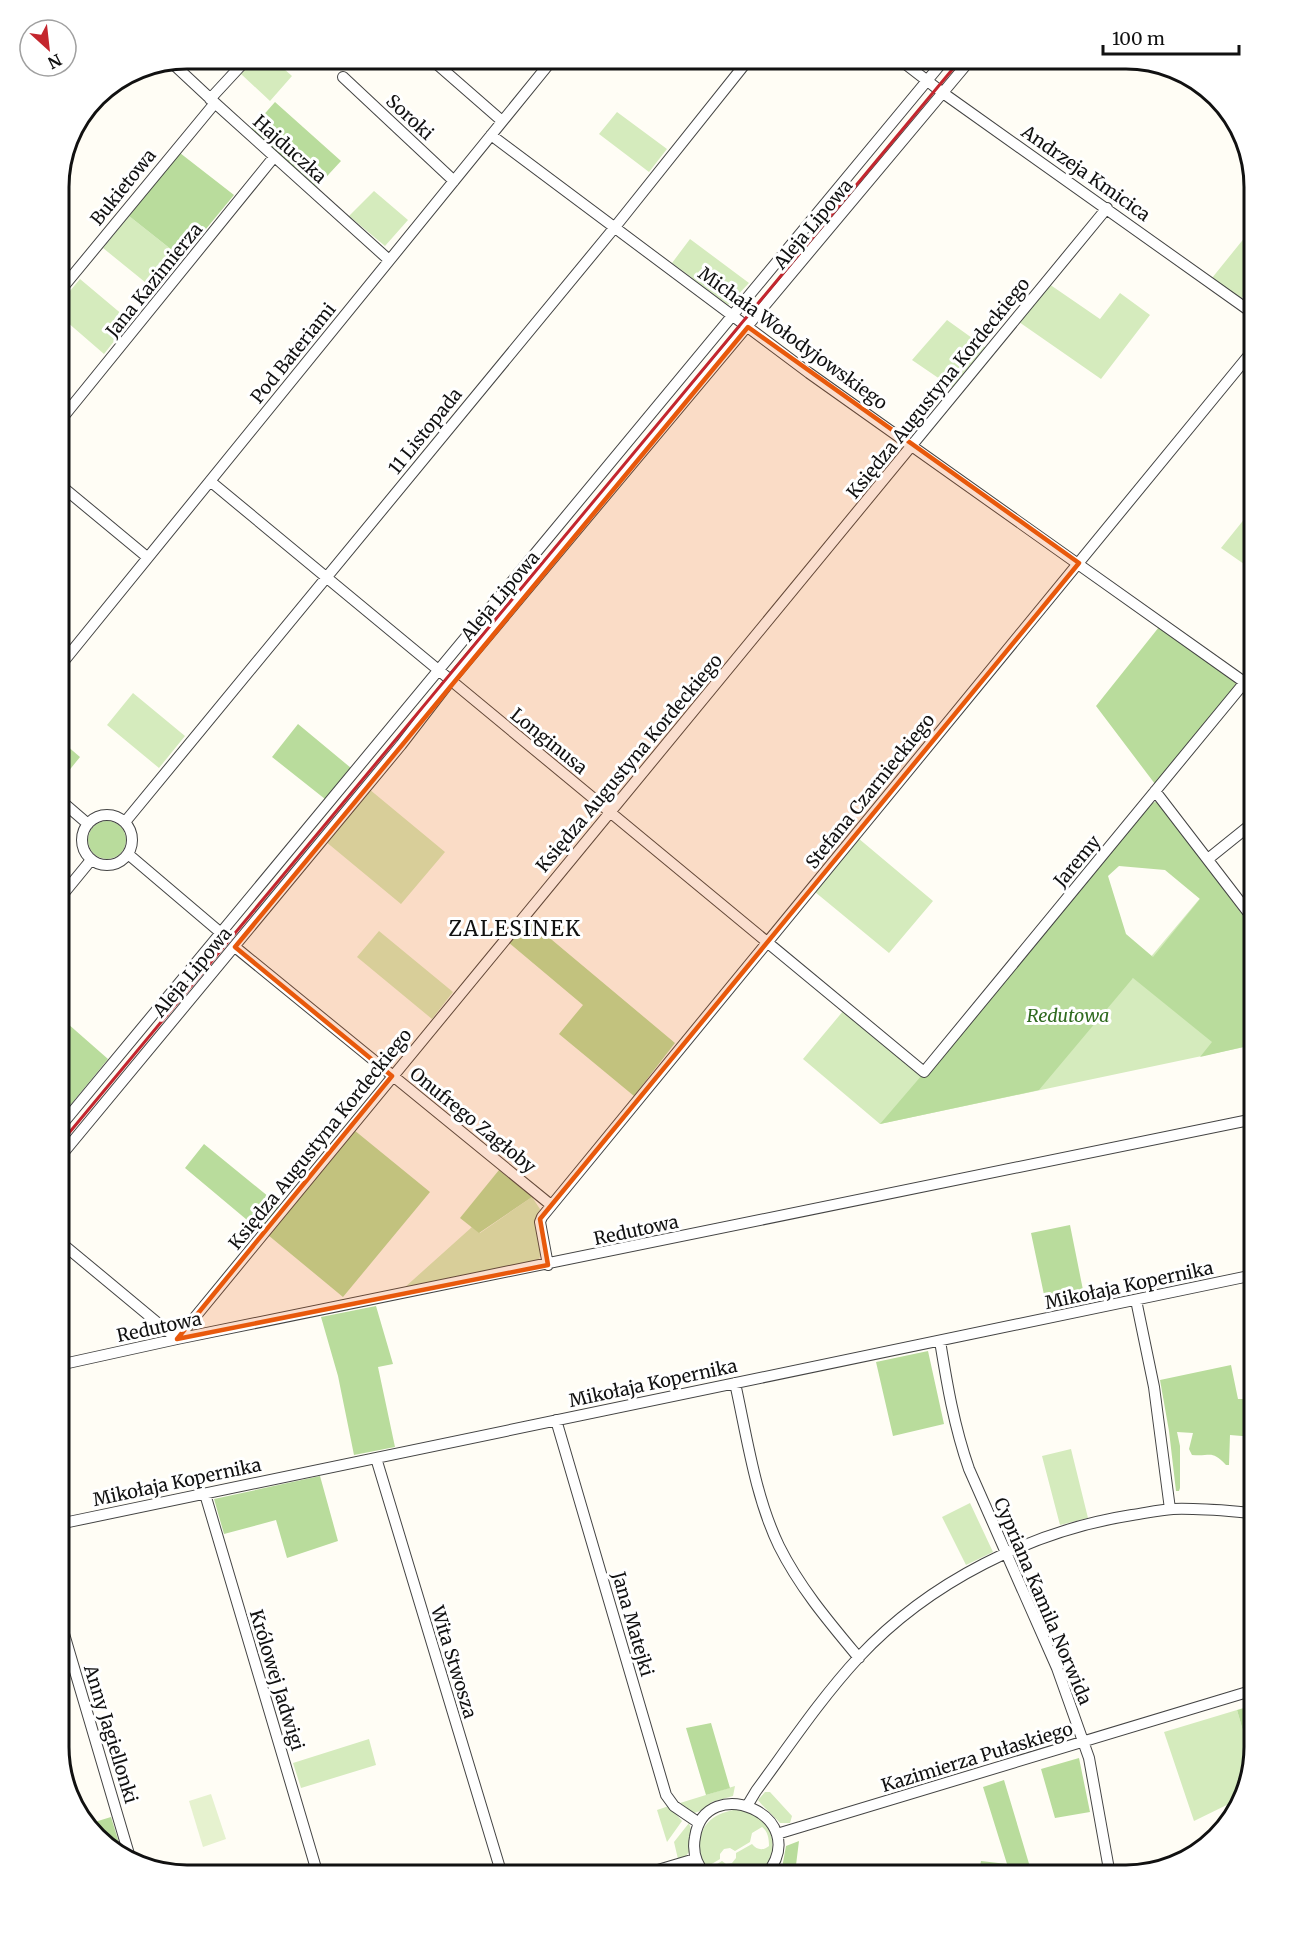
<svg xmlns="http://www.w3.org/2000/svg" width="1313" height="1934" font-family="Merriweather,serif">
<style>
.green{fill:#d5ebbd}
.forest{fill:#b9dc9c;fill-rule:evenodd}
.pitch{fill:#e6f2cf}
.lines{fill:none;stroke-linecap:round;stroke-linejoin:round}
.minor-casing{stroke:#444;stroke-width:12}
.minor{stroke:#fff;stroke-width:10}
.rail{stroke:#c4262e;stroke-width:3}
.marked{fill:#e8590c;fill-opacity:0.2;stroke:#e8590c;stroke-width:4.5;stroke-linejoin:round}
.labels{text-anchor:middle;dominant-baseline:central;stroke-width:6;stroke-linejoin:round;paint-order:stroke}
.street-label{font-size:18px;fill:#111;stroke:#fff}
.park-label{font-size:18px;font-style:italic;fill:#2f6b1f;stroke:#fff}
.quarter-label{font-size:21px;letter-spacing:1.5px;fill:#111;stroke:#fff}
.rim{fill:none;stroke:#111;stroke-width:3}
</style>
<rect width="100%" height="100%" fill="#fffdf5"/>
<path class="green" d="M255,59H273L292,76L270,101L241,74Z
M617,112L667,149L649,172L599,134Z
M374,191L408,220L385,246L349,216Z
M129,216L182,258L156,291L103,248Z
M1254,226V282L1241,299L1212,278Z
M690,239L749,283L728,305L672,263Z
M80,279L130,321L104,354L59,315V304Z
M1049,284L1100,319L1120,293L1150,315L1101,379L1019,322Z
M947,320L986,348L953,388L912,360Z
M1254,507V571L1221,548Z
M133,693L185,736L159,768L107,725Z
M369,789L445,852L401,904L325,841Z
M858,838L933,901L889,953L815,892Z
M1217,878L1254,928V1045L880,1124L803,1059L844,1010L926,1077L1133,978Z
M379,931L453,992L432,1019L357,957Z
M532,1197L540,1209C535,1228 544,1245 539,1260L404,1288L472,1227L480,1233Z
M1071,1449L1088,1518L1060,1525L1042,1456Z
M970,1503L993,1552L966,1565L942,1517Z
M1237,1710L1251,1759L1241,1798L1194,1821L1164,1732Z
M369,1739L376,1765L301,1788L293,1763Z
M735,1786L733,1796L712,1802L703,1810L694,1813L680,1803Z
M765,1792H770L792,1816L790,1823H780C773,1815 764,1808 758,1800Z
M669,1806L682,1821L667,1842L657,1810Z
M740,1809C744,1810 750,1811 754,1813C778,1826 778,1860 758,1875H713L707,1870L722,1861L726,1864L732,1863L736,1858V1853L752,1844C757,1850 763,1851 769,1846C769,1839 768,1831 762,1827L752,1833L750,1842L735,1851L730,1848L724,1849L720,1854V1859L705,1868C691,1835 705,1813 740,1809Z
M689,1823L691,1829L689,1852L685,1857L678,1859L674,1842Z"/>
<path class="forest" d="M275,102L341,161L317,187L251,129Z
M180,153L234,195L182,258L129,216Z
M1159,627L1239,684L1155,784L1096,706Z
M298,724L351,768L325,799L272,757Z
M59,739L80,757L59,783Z
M1155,802L1160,803L1254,931V1058L1252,1045L1200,1057L1212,1042L1133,978L1039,1090L880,1124L922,1075L925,1077L1149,805ZM1119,866L1165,870L1200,899L1153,957L1126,934L1108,876Z
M88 840a19 19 0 1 1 38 0a19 19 0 1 1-38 0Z
M527,919L675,1043L634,1096L559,1034L583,1005L508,942Z
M59,1016L108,1059L59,1119Z
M354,1130L430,1192L343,1297L268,1235Z
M204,1144L280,1206L259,1230L185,1168Z
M499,1170L532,1197L479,1233L460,1218Z
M1070,1225L1085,1300L1047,1309L1031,1233Z
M376,1306L393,1364L378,1367L395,1447L354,1455L338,1376L321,1317Z
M928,1351L944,1424L893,1436L876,1362Z
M1231,1365L1238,1399H1254V1437L1230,1435L1229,1465H1226C1211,1449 1211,1457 1192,1455L1189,1449L1193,1433L1177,1432L1180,1446V1488L1179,1491H1176L1169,1431L1160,1380Z
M320,1476L338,1541L287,1558L276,1520L224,1534L214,1499Z
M1254,1705V1748L1251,1759L1237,1710Z
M711,1723L730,1788L706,1795L686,1728Z
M1079,1758L1090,1812L1055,1818L1041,1769Z
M1004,1780L1030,1867H1029L1028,1875H978L981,1861L1007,1864L983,1787Z
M111,1817L124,1859L88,1824Z
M799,1841L795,1873L782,1868L786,1846Z"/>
<path class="pitch" d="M211,1794L226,1839L203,1847L189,1801Z"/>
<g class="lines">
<g class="minor-casing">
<path id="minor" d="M431,59L502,121
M899,59L943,93L1254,314
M171,62L215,103L389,260
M343,77L454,181
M210,99L247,59
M88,108L106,89
M491,135L809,373L1254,689
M59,292L215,103
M59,422L274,157
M210,481L924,1072L1254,671
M59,484L147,557
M59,667L553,59
M1155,791L1254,920
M59,799L88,824
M82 840a25 25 0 1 1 50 0a25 25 0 1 1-50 0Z
M125,822L615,227L749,59
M128,854L221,933
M1208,859L1254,822
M59,899L91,860
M235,947L551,1205
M59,1128L945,59
M59,1158L401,745L451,680L971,59
M59,1241L177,1339L1107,208
M548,1265L540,1222L542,1217L1254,349
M1136,1300L1154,1387L1170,1509
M940,1341C947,1384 954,1426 969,1469L1057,1668L1089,1758L1110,1875
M59,1365L177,1339L1254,1119
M735,1383C747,1437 755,1496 779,1546C800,1588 829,1622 859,1658
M556,1420L666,1795L674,1806L699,1823
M376,1458L502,1875
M205,1494L318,1875
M59,1524L1254,1275
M59,1617L131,1861
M747,1806L756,1791C789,1746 821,1698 859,1657C929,1582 1031,1531 1132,1515C1146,1513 1159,1510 1173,1509C1200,1508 1227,1511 1254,1513
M777,1834L1254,1690
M641,1875L695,1859
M706,1875C696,1864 692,1852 695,1837C705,1771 815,1815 766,1875"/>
</g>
<use href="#minor" class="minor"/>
<path class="rail" d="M59,1145L961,59"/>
</g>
<path class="marked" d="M748,327L1079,563L540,1219L548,1265L177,1339L392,1076L235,947Z"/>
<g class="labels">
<g class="street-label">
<text transform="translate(410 117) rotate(43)">Soroki</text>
<text transform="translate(290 149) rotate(42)">Hajduczka</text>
<text transform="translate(1086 173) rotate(35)">Andrzeja Kmicica</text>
<text transform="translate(123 187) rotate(-51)">Bukietowa</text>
<text transform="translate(813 224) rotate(-50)">Aleja Lipowa</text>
<text transform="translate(154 280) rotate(-51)">Jana Kazimierza</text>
<text transform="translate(793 338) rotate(36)">Michała Wołodyjowskiego</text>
<text transform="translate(293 353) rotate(-51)">Pod Bateriami</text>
<text transform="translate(938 388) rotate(-51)">Księdza Augustyna Kordeckiego</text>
<text transform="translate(425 431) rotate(-51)">11 Listopada</text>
<text transform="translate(500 596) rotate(-50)">Aleja Lipowa</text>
<text transform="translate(549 741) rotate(39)">Longinusa</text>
<text transform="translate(629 763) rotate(-50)">Księdza Augustyna Kordeckiego</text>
<text transform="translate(870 791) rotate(-51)">Stefana Czarnieckiego</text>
<text transform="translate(1077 861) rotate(-50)">Jaremy</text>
<text transform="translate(192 972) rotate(-50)">Aleja Lipowa</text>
<text transform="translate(473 1120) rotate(39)">Onufrego Zagłoby</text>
<text transform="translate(320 1139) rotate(-51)">Księdza Augustyna Kordeckiego</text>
<text transform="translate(636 1230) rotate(-12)">Redutowa</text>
<text transform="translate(1129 1285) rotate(-12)">Mikołaja Kopernika</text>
<text transform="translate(159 1327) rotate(-12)">Redutowa</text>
<text transform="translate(653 1383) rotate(-12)">Mikołaja Kopernika</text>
<text transform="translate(177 1482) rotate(-12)">Mikołaja Kopernika</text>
<text transform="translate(1043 1601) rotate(67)">Cypriana Kamila Norwida</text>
<text transform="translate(633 1624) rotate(74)">Jana Matejki</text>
<text transform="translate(454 1662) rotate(73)">Wita Stwosza</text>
<text transform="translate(277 1680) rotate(73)">Królowej Jadwigi</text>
<text transform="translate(111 1734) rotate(73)">Anny Jagiellonki</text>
<text transform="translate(977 1757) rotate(-17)">Kazimierza Pułaskiego</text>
</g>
<g class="park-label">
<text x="1068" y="1015">Redutowa</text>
</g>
<g class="quarter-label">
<text x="515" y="928">ZALESINEK</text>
</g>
</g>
<path d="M0 0H1313V1934H0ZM187 69H1126A118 118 0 0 1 1244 187V1747A118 118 0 0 1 1126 1865H187A118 118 0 0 1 69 1747V187A118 118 0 0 1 187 69Z" fill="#fff" fill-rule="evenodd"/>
<path class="rim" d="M187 69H1126A118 118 0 0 1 1244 187V1747A118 118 0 0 1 1126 1865H187A118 118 0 0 1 69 1747V187A118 118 0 0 1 187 69Z"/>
<g transform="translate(48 48) rotate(153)"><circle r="28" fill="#ffffff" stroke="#a0a0a0" stroke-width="1.5"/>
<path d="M0-4.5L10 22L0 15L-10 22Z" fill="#c4262e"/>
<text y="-9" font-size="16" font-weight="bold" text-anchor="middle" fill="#111111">N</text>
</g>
<path d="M1103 45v9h136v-9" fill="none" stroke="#111111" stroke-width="3"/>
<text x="1112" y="45" font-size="18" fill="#111111" stroke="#ffffff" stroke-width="4.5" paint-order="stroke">100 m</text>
</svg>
